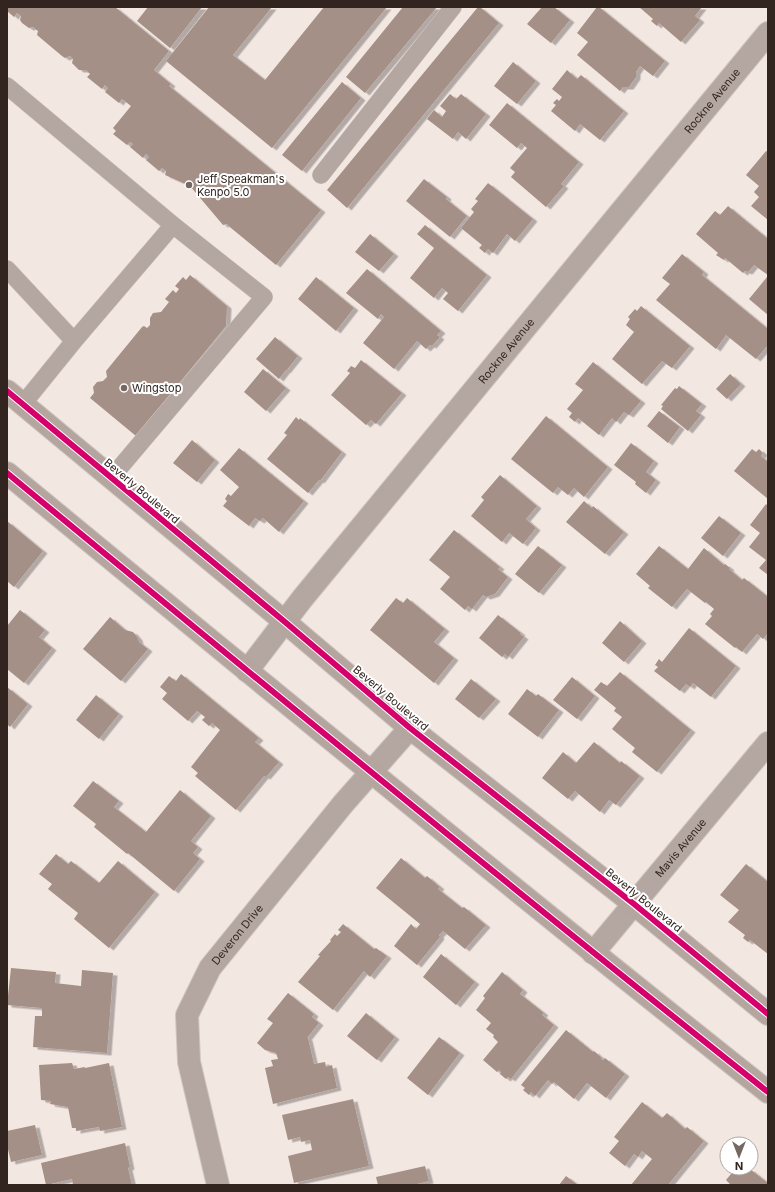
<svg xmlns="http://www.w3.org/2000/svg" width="775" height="1192" font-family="Inter,sans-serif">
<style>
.building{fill:#a59087;filter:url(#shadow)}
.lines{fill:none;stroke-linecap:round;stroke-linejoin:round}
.service-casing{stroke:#cfc5c1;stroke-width:18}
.minor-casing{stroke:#cfc5c1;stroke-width:24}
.secondary-casing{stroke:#cfc5c1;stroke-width:24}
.service{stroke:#b4a6a1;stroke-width:17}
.minor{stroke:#b4a6a1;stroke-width:22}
.secondary{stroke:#b4a59f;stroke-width:22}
.cycleway-casing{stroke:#fff;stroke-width:8}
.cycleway{stroke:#d6006c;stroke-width:6}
.poi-dot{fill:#766863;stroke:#fff;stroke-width:1.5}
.labels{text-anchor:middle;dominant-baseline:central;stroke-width:4;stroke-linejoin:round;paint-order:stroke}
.street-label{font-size:11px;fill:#32241f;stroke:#fff}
.poi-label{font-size:11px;fill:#32241f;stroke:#fff;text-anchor:start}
</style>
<defs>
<filter id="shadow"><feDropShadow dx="4.5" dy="2.5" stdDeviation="0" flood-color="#0004"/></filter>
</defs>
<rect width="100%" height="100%" fill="#f3e7e2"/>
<path class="building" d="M7,7H115L169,51L154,70L171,84L169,86L321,210L276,265L231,228L227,224L223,225L190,186L165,175L166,171L162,168L159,171L146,160L149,157L146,154L143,158L130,147L133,144L130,142L127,145L113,134L116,131L113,128L131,106L122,99L119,103L105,92L108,88L105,85L102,89L87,77L90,74L86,70H79L72,63L73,59L70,56L65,58L62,56L37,35L38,31L33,27L29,28L22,23L20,20L21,16L17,13L14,17L7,11Z
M148,7H202L170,48L137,21Z
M209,7H272L233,55L265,80L324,7H387L272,148L166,61Z
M403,7H437L365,93L346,77Z
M478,7H480L499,23L347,208L327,190Z
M542,7H554L570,20L551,43L527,24Z
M597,7H599L665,61L653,76L640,66L636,72V77L629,87H623L620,91L577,55L588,42L577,33Z
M639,7H702L695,16L700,20L681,42L659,23L657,26L651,21L653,19Z
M513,62L536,81L517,104L494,86Z
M567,70L577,79L581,75L624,111L600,140L580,124L575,131L551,111L556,105L553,103L557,99L559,101L562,97L552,89Z
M342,82L361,98L302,171L282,155Z
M450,94L456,99L461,94L486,114L466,139L458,132L453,139L427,119L434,110L442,117L446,111L440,106Z
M507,103L579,162L561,184L564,186L546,207L511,177L515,172L510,168L527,148L521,143L517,148L489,125Z
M766,151L768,152V220L751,206L759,197L754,192L759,186L746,175Z
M424,179L447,197L446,199L467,216L450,237L406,201Z
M488,183L533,219L515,241L507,234L493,253L488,249L485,253L479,248L482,245L461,228L474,212L471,209L478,201L475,199Z
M728,206L768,239V275L754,265L748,272L745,271L743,273L725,258L724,260L716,255L718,253L696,234L715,211L720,215Z
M425,225L487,275L458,311L443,299L448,293L442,288L434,298L410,278L434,248L417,234Z
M370,234L394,254L379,271L355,252Z
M682,254L704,272L702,275L768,329V345L756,359L726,335L716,349L656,300L670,284L662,278Z
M367,269L441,331L437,335L440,337L432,346L430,345L426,349L417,341L394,369L363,343L384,317L381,314L378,319L346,293Z
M190,275L227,306L226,326L136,436L90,398L94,393L93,387L97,382L103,381L107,377L106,371L142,327L144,326L147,328L150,325V318L153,313L161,312L169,302L165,299L173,290L176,293L179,289L175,286L183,277L186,280Z
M316,277L354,308L336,331L298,299Z
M767,277L768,278V315L749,299Z
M641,306L690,346L672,368L662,361L642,384L612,359L634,332L626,325L630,319L628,317L635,309L637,311Z
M275,337L298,356L286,371V370L279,379L256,359Z
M361,360L402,393L376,424L371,420L366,425L331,395L350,373L347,371L351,366L355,368Z
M593,362L641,401L629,415L624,412L616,422L612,418L599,435L578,418L575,422L569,417L572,413L567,409L583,390L575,384Z
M263,369L286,388L266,411L244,392Z
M730,374L741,384L727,399L716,389Z
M679,386L702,404L696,411L701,415L688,431L661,409L663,406L661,405L675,388L677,389Z
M659,411L680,427L668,443L647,426Z
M546,416L608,467L584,497L574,488L568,495L558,487L553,493L511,459Z
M296,417L299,420L300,418L342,452L320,481L319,480L308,493L267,459L287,435L284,433Z
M192,440L215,460L197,482L173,463Z
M631,443L654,461L646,472L656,480L646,493L635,484L636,482L614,465Z
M239,448L304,501L279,532L263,518L260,521L255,518L249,526L223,506L227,501L225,499L228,494L231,496L239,487L220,470Z
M752,449L756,452L759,449L763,453L761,456L768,462V499L734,471Z
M500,475L537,506L526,519L536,528L523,544L509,533L502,542L471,516L484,500L481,497Z
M584,501L592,508L593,506L624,532L605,554L566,522Z
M766,504L768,506V575L759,568L766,560L749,547L760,533L750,525Z
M719,516L741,533L723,556L701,538Z
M7,521L43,551L14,587L7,581Z
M454,530L500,567L498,569L508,577L495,594L486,597L483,595L472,609L468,606L465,610L440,589L450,577L429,560Z
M538,546L562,565L539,593L515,574Z
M659,546L688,569L704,548L724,565L725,564L730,568L729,569L742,580L744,578L768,597V633L763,639L757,634L742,652L736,647L735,648L705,624L712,616L710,614L714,609L706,602L705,603L687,589L672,607L648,588L650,586L636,574Z
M396,598L403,603L407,598L445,629L434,642L454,658L434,683L370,630Z
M20,610L45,630L39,637L52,648L24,683L7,669V626Z
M498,615L521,633L520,634L524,637L508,657L505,654L502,657L479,638Z
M110,617L125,630L133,632L138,638L139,642L148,649L121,681L83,649Z
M620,621L642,641L624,662L602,643Z
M689,628L736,666L711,697L693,683L690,687L686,684L680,691L654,671L658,667L655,665L659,659L662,662Z
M620,672L691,730L657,772L632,752L635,748L612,729L622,717L614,711L616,708L594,690L601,682L607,686Z
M181,674L259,738L255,742L279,762L266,777L264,776L236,810L195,776L198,773L191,767L220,730L212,723L209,726L202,720L205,717L197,711L188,721L162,699L167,693L160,687L169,676L176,681Z
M572,677L595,696L577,719L553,700Z
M471,679L496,699L479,718L455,699Z
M7,687L28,704L10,727L7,724Z
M527,689L536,696L538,694L559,710L538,737L508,714Z
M96,695L119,714L99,739L76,720Z
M594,742L620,763L621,761L640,776L616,805L609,800L600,812L575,791L568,799L542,778L563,752L576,763Z
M93,781L119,801L114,807L146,832L180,790L211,816L191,841L198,847L193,853L200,859L174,891L128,853L127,854L94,827L96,824L73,806Z
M56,854L68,864L71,861L99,883L118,861L155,892L109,948L74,919L78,913L48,889L52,884L39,874Z
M401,858L425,878L427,876L440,887L438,889L462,908L464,907L486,925L465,949L443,931L439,935L440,937L417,965L394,946L411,924L416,929L420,924L376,888Z
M746,864L768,882V954L750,940L748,942L743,938L745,935L728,922L739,910L720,895Z
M343,924L374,949L376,948L387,956L370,977L364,971L333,1010L298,982L320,956L318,955L331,941L330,940L335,934L337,936L341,932L338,930Z
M441,954L475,982L456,1005L423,977Z
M11,968L56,972L55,983L81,986L82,970L113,973L107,1053L33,1047L35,1016H42V1008L7,1005Z
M502,972L523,990L520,994L544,1013L542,1015L554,1025L511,1079L508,1077L506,1079L500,1074L501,1072L499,1070L497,1072L483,1060L498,1042L493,1037L494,1035L486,1029L491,1023L476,1010L485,998L483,996Z
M288,993L314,1014L312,1017L319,1023L307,1038H308L314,1064L325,1062L326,1067L332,1065L337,1088L273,1104L265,1068L273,1066L271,1060L278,1059L276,1053L265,1050L257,1043L273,1023L267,1019Z
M366,1013L395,1037L377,1060L347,1036Z
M566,1030L593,1052L594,1051L602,1058L601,1059L603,1060L605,1058L625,1074L606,1098L587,1083L574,1099L554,1082L552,1084L548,1080L549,1079L535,1096L531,1092L529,1095L523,1090L525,1088L521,1085Z
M439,1037L460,1053L428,1095L407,1078Z
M72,1063L74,1069L85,1067V1068L109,1063L122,1127L100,1131L99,1127L76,1131V1128H72L68,1107L50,1104L51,1101L41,1100L39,1065Z
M353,1099L369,1166L294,1183L288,1156L312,1150L310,1140L301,1142L300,1137L288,1140L282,1115Z
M642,1102L662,1118L667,1113L685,1129L687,1127L704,1141L668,1185H631L652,1159L642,1151L638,1157L634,1154L625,1166L609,1153L619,1141L614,1137Z
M35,1125L42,1155L11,1162L7,1145V1131Z
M125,1143L130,1167L128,1168L132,1185H73L72,1179L46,1185L41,1163Z
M425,1166L429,1181L413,1185H378L376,1177Z
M736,1168H742L747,1172L750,1169L768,1183V1185H731L726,1180Z
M566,1176L578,1185H559Z"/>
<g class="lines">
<g class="service-casing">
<path id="service" d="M7,86L173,225L264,297L111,478
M321,175L453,7
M7,269L74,341
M23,404L74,341L173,225"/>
</g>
<g class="minor-casing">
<g id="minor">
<path id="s1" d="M247,671L302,599L768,33"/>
<path id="s2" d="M593,953L768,743"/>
<path id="s3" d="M218,1185L189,1062L187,1015L210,968L343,804L410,728"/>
</g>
</g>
<g class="secondary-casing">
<path id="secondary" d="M7,391L285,622L410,728L634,904L768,1014
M7,473C259,681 512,889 768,1092"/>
</g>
<use href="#service" class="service"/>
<use href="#minor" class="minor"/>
<use href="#secondary" class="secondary"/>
<g class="cycleway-casing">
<path id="cycleway" d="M7,391L285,622L410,728L634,904L768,1014
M7,473C259,681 512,889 768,1092"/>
</g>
<use href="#cycleway" class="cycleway"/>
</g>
<g class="poi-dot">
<circle cx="189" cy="185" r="4"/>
<circle cx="124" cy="388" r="4"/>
</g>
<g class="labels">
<g class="street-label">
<text stroke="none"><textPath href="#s1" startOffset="736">Rockne Avenue</textPath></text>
<text stroke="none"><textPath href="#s1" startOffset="412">Rockne Avenue</textPath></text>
<text transform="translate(142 491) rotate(40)">Beverly Boulevard</text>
<text transform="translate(391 698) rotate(40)">Beverly Boulevard</text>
<text stroke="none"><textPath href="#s2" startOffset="137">Mavis Avenue</textPath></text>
<text transform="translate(644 900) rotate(39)">Beverly Boulevard</text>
<text stroke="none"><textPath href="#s3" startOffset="269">Deveron Drive</textPath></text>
</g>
<g class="poi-label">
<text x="197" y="179">Jeff Speakman's<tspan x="197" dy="13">Kenpo 5.0</tspan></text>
<text x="132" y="388">Wingstop</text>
</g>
</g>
<rect width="775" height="1192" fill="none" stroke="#32241f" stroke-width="16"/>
<g transform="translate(739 1156) rotate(180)"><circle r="19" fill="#ffffff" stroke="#ada7a5"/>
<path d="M0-3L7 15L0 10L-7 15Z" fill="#766863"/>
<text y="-6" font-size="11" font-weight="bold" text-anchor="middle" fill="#32241f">N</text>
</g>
</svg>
